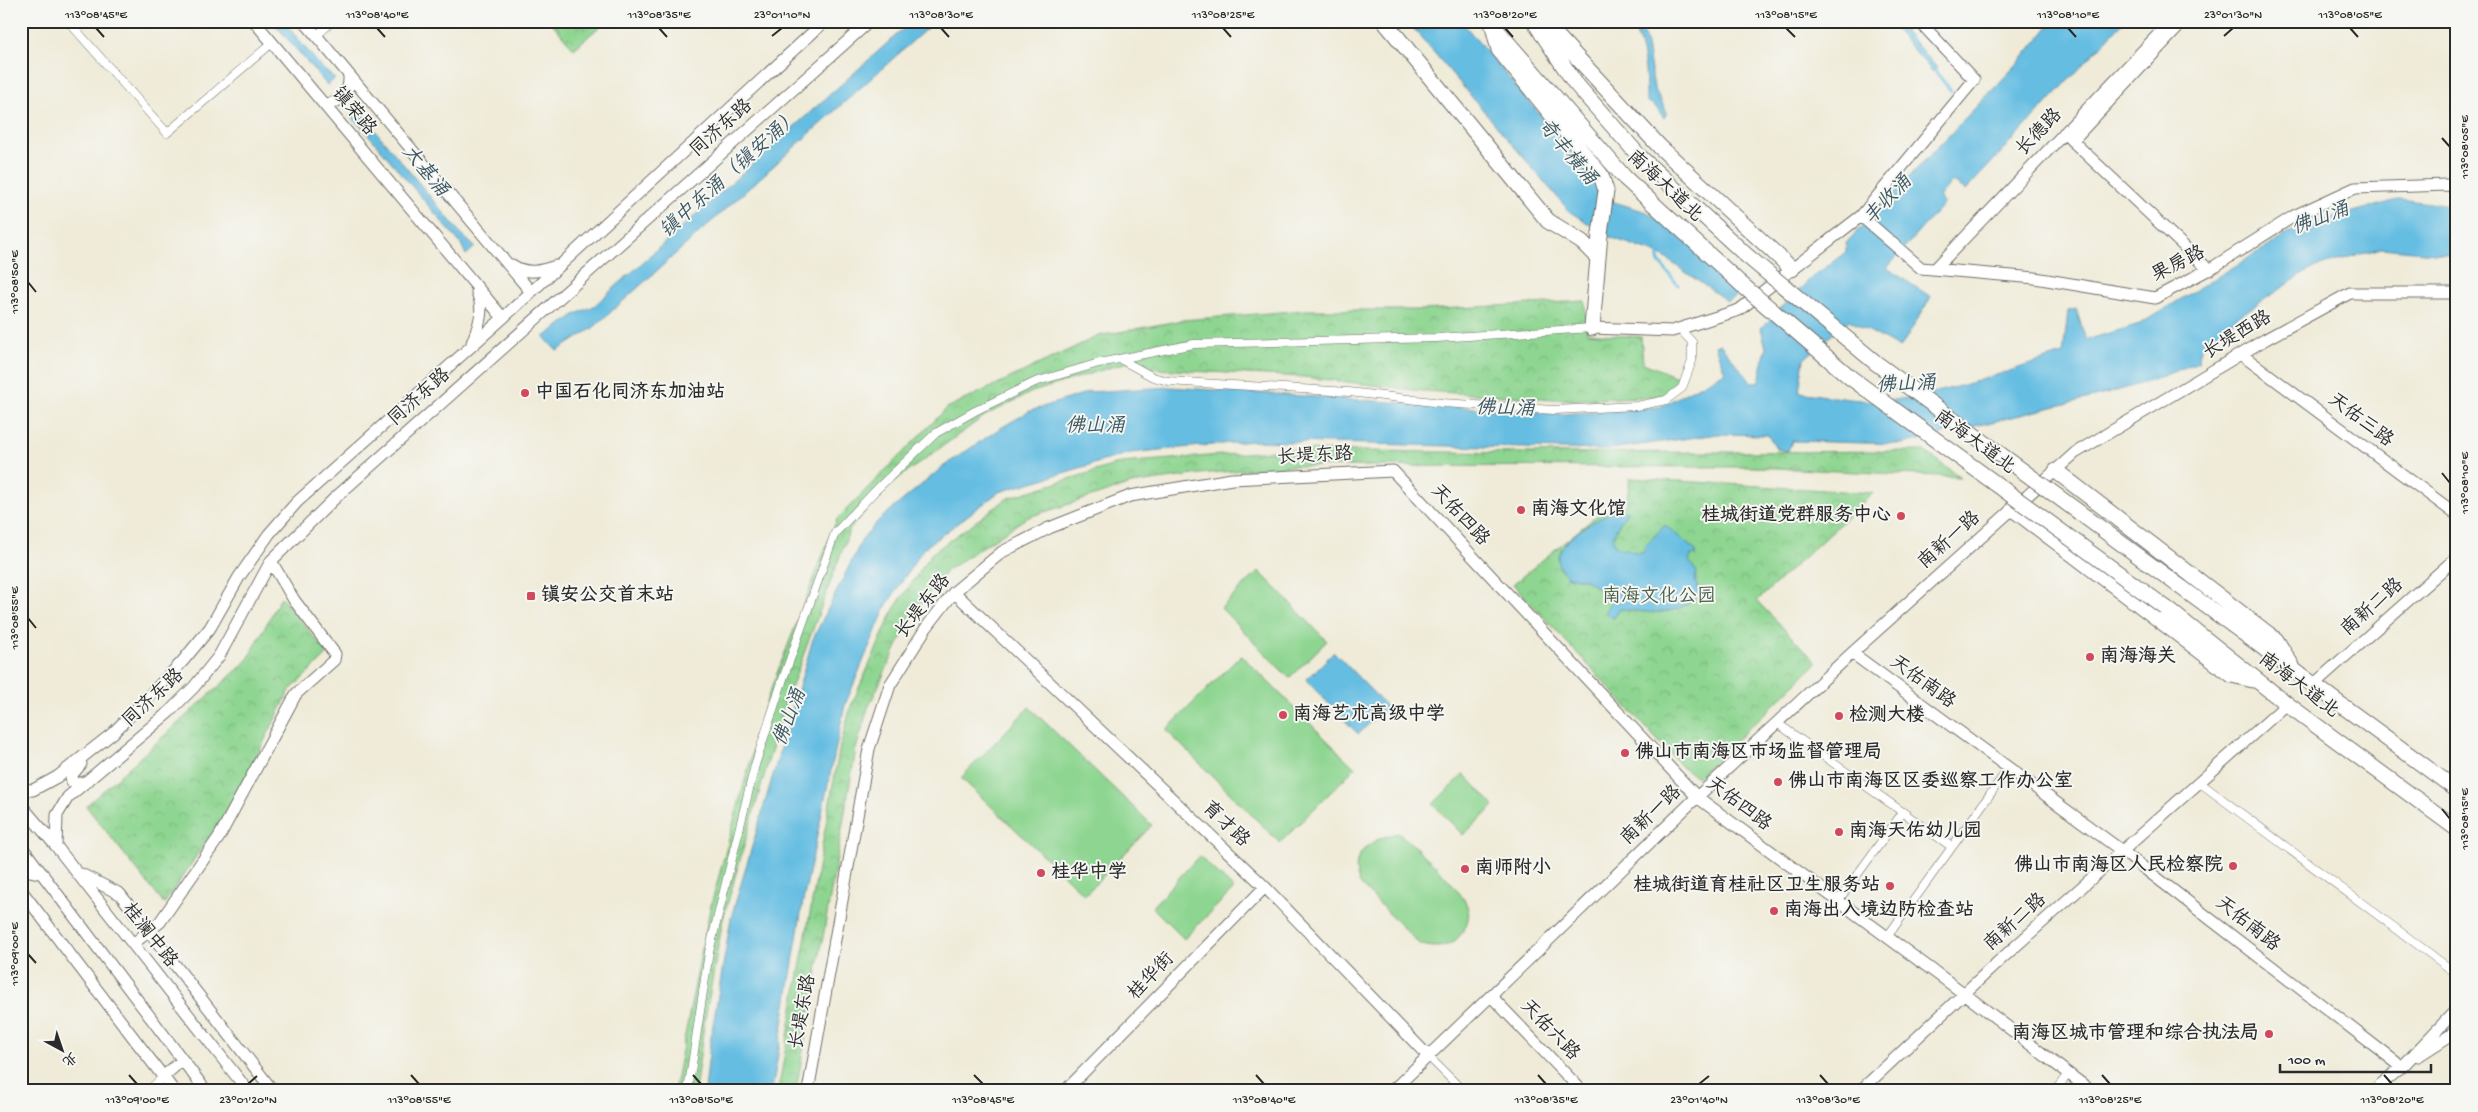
<svg xmlns="http://www.w3.org/2000/svg" width="2478" height="1112" font-family="'Gochi Hand','LXGW WenKai TC',sans-serif">
<style>
.park{fill:url(#park-crowns);stroke:#5c805e}
.pitch{fill:#8dd590;stroke:#5c805e}
.water{fill:#65bde2;stroke:#487486}
.lines{fill:none;stroke-linecap:round;stroke-linejoin:round}
.stream{stroke:#65bde2;stroke-width:3}
.street-casing{stroke:#706e68;stroke-width:9}
.secondary-casing{stroke:#706e68;stroke-width:13}
.highway-casing{stroke:#706e68;stroke-width:17}
.street{stroke:#fff;stroke-width:8}
.secondary{stroke:#fff;stroke-width:11}
.highway{stroke:#fff;stroke-width:15}
.highway-bridge-casing{stroke:#706e68;stroke-width:17;stroke-linecap:butt}
.highway-bridge{stroke:#fff;stroke-width:15}
.ticks{fill:none;stroke:#2b2b2b;stroke-width:2}
.poi-dot{fill:#d1495b;stroke:#f6f6f2;stroke-width:2}
.labels{text-anchor:middle;dominant-baseline:central;stroke-width:4;stroke-linejoin:round;paint-order:stroke}
.street-label{font-size:19px;fill:#2b2b2b;stroke:#f6f6f2}
.poi-label{font-size:19px;font-weight:bold;fill:#2b2b2b;stroke:#f6f6f2;text-anchor:start}
.park-label{font-size:19px;fill:#485e49;stroke:#f6f6f2}
.water-label{font-size:20px;font-style:italic;fill:#3c5762;stroke:#f6f6f2}
.neatline{fill:none;stroke:#2b2b2b;stroke-width:2}
.ticks-label{font-size:12px;text-anchor:middle;fill:#2b2b2b}
</style>
<defs>
<pattern id="park-crowns" width="20" height="18" patternUnits="userSpaceOnUse" patternTransform="scale(1.25)"><rect width="20" height="18" fill="#8dd590"/><path d="M2 6a3 3 0 1 1 6 0M12 15a3 3 0 1 1 6 0" fill="none" stroke="#7ab77c"/></pattern>
</defs>
<rect width="100%" height="100%" fill="#f6f6f2"/>
<filter id="ink" filterUnits="userSpaceOnUse"><feTurbulence type="fractalNoise" baseFrequency=".02" numOctaves="2"/><feDisplacementMap in="SourceGraphic" scale="10" xChannelSelector="R" yChannelSelector="G"/><feConvolveMatrix kernelMatrix="1 2 1 2 8 2 1 2 1" color-interpolation-filters="sRGB"/></filter>
<filter id="wash" filterUnits="userSpaceOnUse"><feTurbulence type="fractalNoise" baseFrequency=".0096" numOctaves="4" result="noise"/><feDisplacementMap in="SourceGraphic" scale="20" xChannelSelector="R" yChannelSelector="G"/><feGaussianBlur stdDeviation="1.12" result="paint"/><feColorMatrix in="noise" values="0 0 0 0 0 0 0 0 0 0 0 0 0 0 0 0 0 1.4 0 .05"/><feComposite in="paint" operator="in"/></filter>
<g filter="url(#wash)">
<rect width="100%" height="100%" fill="#efebd8"/>
<path class="park" d="M550,21H606L574,49Z
M1585,301L1587,333L1641,337L1643,363L1682,379L1664,396L1572,400L1423,391L1304,377L1154,369L1131,361L1032,392L986,415L900,477L870,505L850,529L783,710L723,919L704,1025L695,1091H674L710,909L767,699L837,519L947,408L1098,336L1183,320L1306,310H1423Z
M1284,450L1523,453L1924,451L1960,477L1754,467L1288,466L1200,474L1131,484L1026,518L946,571L908,623L868,708L856,749L796,1091H778L840,746L851,706L894,609L931,554L1008,498L1121,463Z
M1630,478L1873,493L1757,601L1817,663L1698,777L1685,770L1513,584L1600,513L1626,505Z
M281,597L328,654L290,690L235,799L164,904L86,806L247,661Z"/>
<path class="pitch" d="M1259,571L1327,641L1289,678L1221,608Z
M1241,655L1355,768L1280,843L1166,730Z
M1029,707L1152,825L1085,895L961,778Z
M1464,774L1494,806L1463,835L1433,804Z
M1398,833C1414,844 1465,891 1468,909C1471,920 1463,933 1456,940C1446,949 1430,948 1419,944L1360,884C1347,853 1371,839 1398,833Z
M1199,856L1234,889L1184,939L1152,907Z"/>
<path class="water" d="M272,21H283L322,68L335,79L327,85Z
M912,21H935L593,328L557,351L544,337L576,314L594,306Z
M1407,21H1461L1614,202L1647,212L1676,231L1751,288L1727,301L1661,255L1610,237L1570,212Z
M1630,21H1636L1646,40L1654,88L1667,112L1664,118L1654,105L1646,101C1646,70 1645,49 1630,21Z
M1888,21H1896L1937,68L1933,72Z
M2053,21H2124L1966,190L1952,181L1939,197L1944,203L1887,268L1931,297L1900,348L1849,320L1804,359L1799,392C1826,396 1867,403 1894,400C1948,393 2010,370 2063,354L2068,311L2076,309L2086,340L2140,324L2301,226L2401,199L2457,207V255L2381,248L2313,268L2239,316L2201,348L2198,362L2150,381L2106,394L1902,444L1792,441L1788,451L1777,449L1768,435L1718,434L1604,450L1252,441L1130,453L999,492L923,549L886,606L845,705L803,901L772,1091H705L710,1043L731,918L813,639L863,538L879,520L944,466L999,429L1030,411L1089,392L1170,387L1564,414L1660,407L1725,372L1715,346L1720,344L1751,382H1759L1766,348L1761,328L1811,278L1846,252V243L2020,61Z
M360,107L369,123L463,236L475,247L466,255L461,244L361,126L349,116Z
M1615,511H1628C1619,524 1602,545 1625,549C1633,550 1636,555 1644,551L1645,546L1665,525L1696,551V556L1692,554L1689,561L1697,572L1695,580L1700,593C1678,618 1650,613 1620,609L1614,618L1607,615L1605,611L1610,603V596L1584,579L1568,577C1562,571 1557,566 1558,557C1560,539 1599,517 1615,511Z
M1334,652L1387,707L1358,734L1306,680Z"/>
<g class="lines">
<path class="stream" d="M1932,67L1951,91
M1659,250V262L1678,285"/>
</g>
</g>
<g filter="url(#ink)">
<g class="lines">
<g class="street-casing">
<path id="street" d="M68,21L167,133L272,43
M316,36L333,21
M1120,359L1153,377L1168,381L1349,392L1442,403L1554,410L1637,406L1666,400L1682,388L1692,361V342L1680,329
M1777,723L1952,847
M2199,782L2457,974
M1838,901L1903,812
M1887,937L2009,768
M1428,1056L1463,1091
M148,1091L163,1077
M688,1091L709,952L755,765L783,679L835,533L878,488L936,433L975,411L1035,382L1099,363L1194,344L1437,338L1592,328
M2055,1091L2068,1074"/>
</g>
<g class="secondary-casing">
<path id="secondary" d="M254,21L503,318
M304,21L531,292
M324,104C341,104 350,92 349,76
M2064,133L2209,270
M2072,141L2184,21
M1861,216L1921,268L2035,278L2155,298L2215,266L2294,216L2355,188L2448,185L2457,189
M512,265C527,275 541,271 556,266
M1935,269L2171,21
M1592,328L1672,331L1739,310L1861,216L1974,80L1919,21
M472,343C479,325 485,310 477,292
M2242,355L2457,515
M954,592L1265,887L1428,1056
M1852,653L2122,851L2402,1067
M2313,685L2457,557
M81,764L71,776L72,782L76,784L88,781
M21,789L33,790L57,777L113,733L182,662L210,628L239,577L269,534L297,502L503,318L825,21
M21,805L56,846L248,1091
M21,846L206,1091
M56,846L57,815L68,797L169,712L194,687L219,656L271,561L336,497L870,21
M21,869L43,874
M81,874L120,894L273,1091
M21,890L174,1091
M133,944L160,922L219,837L296,694L334,660L335,654L294,600L271,561
M1491,996L1582,1091
M2418,1056L2457,1031
M163,1077L182,1060
M808,1091L869,749L890,685L926,628L954,592L1002,552L1049,528L1130,496L1232,479L1393,471L1697,797L1966,995L2091,1091
M1065,1091L1265,887
M1392,1091L1697,797L1852,653L2075,453L2266,339L2350,293H2457
M1860,1091L1999,961L2287,704
M2373,1091L2402,1067L2457,1009"/>
</g>
<g class="highway-casing">
<path id="highway" d="M1384,21L1548,221L1582,242L1597,257
M1489,21L1625,178
M1534,21L1575,83L1640,157
M1494,30L1499,50L1601,175L1606,191
M1542,34L1558,37L1660,147L1792,269
M1592,328L1600,234
M2056,471L2276,640L2292,666
M2013,509L2232,675L2253,680
M2182,588L2457,790
M2166,608L2287,704L2457,829"/>
</g>
<use href="#street" class="street"/>
<use href="#secondary" class="secondary"/>
<use href="#highway" class="highway"/>
<g class="highway-bridge-casing">
<path id="highway-bridge" d="M1640,157L1746,255L1876,363L2182,588
M1625,178L1741,284L1851,378L2166,608
M1600,234L1606,191"/>
</g>
<use href="#highway-bridge" class="highway-bridge"/>
</g>
</g>
<path class="ticks" d="M96,28L104,37M377,28L385,37M659,28L667,37M941,28L949,37M1223,28L1231,37M1505,28L1513,37M1786,28L1795,37M2068,28L2076,37M2350,28L2358,37M772,36L782,28M2224,36L2233,28M2442,138L2450,147M28,282L36,292M2442,473L2450,483M28,618L36,628M2442,809L2450,819M28,954L36,963M129,1075L137,1084M411,1075L419,1084M693,1075L701,1084M974,1075L983,1084M1256,1075L1264,1084M1538,1075L1546,1084M1820,1075L1828,1084M2102,1075L2110,1084M2384,1075L2392,1084M248,1084L257,1076M1699,1084L1709,1076"/>
<g class="poi-dot">
<circle cx="525" cy="393" r="5"/>
<circle cx="1521" cy="510" r="5"/>
<circle cx="1901" cy="516" r="5"/>
<rect x="526" y="591" width="10" height="10" rx="2.5"/>
<circle cx="2090" cy="657" r="5"/>
<circle cx="1283" cy="715" r="5"/>
<circle cx="1839" cy="716" r="5"/>
<circle cx="1625" cy="753" r="5"/>
<circle cx="1778" cy="782" r="5"/>
<circle cx="1839" cy="832" r="5"/>
<circle cx="2233" cy="866" r="5"/>
<circle cx="1465" cy="869" r="5"/>
<circle cx="1041" cy="873" r="5"/>
<circle cx="1890" cy="886" r="5"/>
<circle cx="1774" cy="911" r="5"/>
<circle cx="2269" cy="1034" r="5"/>
</g>
<g class="labels">
<g class="street-label">
<text transform="translate(353 112) rotate(50)">镇荣路</text>
<text transform="translate(722 129) rotate(-42)">同济东路</text>
<text transform="translate(2040 133) rotate(-46)">长德路</text>
<text transform="translate(1664 187) rotate(43)">南海大道北</text>
<text transform="translate(2179 265) rotate(-27)">果房路</text>
<text transform="translate(2238 336) rotate(-31)">长堤西路</text>
<text transform="translate(420 398) rotate(-42)">同济东路</text>
<text transform="translate(2360 421) rotate(37)">天佑三路</text>
<text transform="translate(1974 443) rotate(36)">南海大道北</text>
<text transform="translate(1315 457) rotate(-3)">长堤东路</text>
<text transform="translate(1459 516) rotate(47)">天佑四路</text>
<text transform="translate(1950 541) rotate(-42)">南新一路</text>
<text transform="translate(924 607) rotate(-52)">长堤东路</text>
<text transform="translate(2373 608) rotate(-42)">南新二路</text>
<text transform="translate(1922 683) rotate(36)">天佑南路</text>
<text transform="translate(2298 686) rotate(37)">南海大道北</text>
<text transform="translate(154 699) rotate(-43)">同济东路</text>
<text transform="translate(1738 805) rotate(37)">天佑四路</text>
<text transform="translate(1652 816) rotate(-44)">南新一路</text>
<text transform="translate(1225 825) rotate(44)">育才路</text>
<text transform="translate(2016 923) rotate(-42)">南新二路</text>
<text transform="translate(2247 925) rotate(38)">天佑南路</text>
<text transform="translate(149 936) rotate(52)">桂澜中路</text>
<text transform="translate(1152 977) rotate(-46)">桂华街</text>
<text transform="translate(804 1012) rotate(-80)">长堤东路</text>
<text transform="translate(1549 1031) rotate(46)">天佑六路</text>
</g>
<g class="poi-label">
<text x="535" y="393">中国石化同济东加油站</text>
<text x="1531" y="510">南海文化馆</text>
<text x="1891" y="516" text-anchor="end">桂城街道党群服务中心</text>
<text x="541" y="596">镇安公交首末站</text>
<text x="2100" y="657">南海海关</text>
<text x="1293" y="715">南海艺术高级中学</text>
<text x="1849" y="716">检测大楼</text>
<text x="1635" y="753">佛山市南海区市场监督管理局</text>
<text x="1788" y="782">佛山市南海区区委巡察工作办公室</text>
<text x="1849" y="832">南海天佑幼儿园</text>
<text x="2223" y="866" text-anchor="end">佛山市南海区人民检察院</text>
<text x="1475" y="869">南师附小</text>
<text x="1051" y="873">桂华中学</text>
<text x="1880" y="886" text-anchor="end">桂城街道育桂社区卫生服务站</text>
<text x="1784" y="911">南海出入境边防检查站</text>
<text x="2259" y="1034" text-anchor="end">南海区城市管理和综合执法局</text>
</g>
<g class="park-label">
<text x="1659" y="597">南海文化公园</text>
</g>
<g class="water-label">
<text transform="translate(1566 153) rotate(50)">奇丰横涌</text>
<text transform="translate(424 172) rotate(50)">大基涌</text>
<text transform="translate(731 175) rotate(-42)">镇中东涌（镇安涌）</text>
<text transform="translate(1889 201) rotate(-47)">丰收涌</text>
<text transform="translate(2321 220) rotate(-20)">佛山涌</text>
<text transform="translate(1906 386) rotate(-3)">佛山涌</text>
<text transform="translate(1505 410) rotate(2)">佛山涌</text>
<text x="1095" y="427">佛山涌</text>
<text transform="translate(791 718) rotate(-69)">佛山涌</text>
</g>
</g>
<rect width="2478" height="1112" fill="none" stroke="#f6f6f2" stroke-width="55"/>
<g transform="translate(62 1050) rotate(140)" stroke="#f6f6f2" stroke-width="4" paint-order="stroke">
<path d="M0-4L9 19L0 12L-9 19Z" fill="#2b2b2b"/>
<text y="-8" font-size="14" font-weight="bold" text-anchor="middle" fill="#2b2b2b">北</text>
</g>
<path d="M2280 1064v8h151v-8" fill="none" stroke="#2b2b2b" stroke-width="2.5"/>
<text x="2288" y="1064" font-size="15" fill="#2b2b2b" stroke="#f6f6f2" stroke-width="4" paint-order="stroke">100 m</text>
<rect x="28" y="28" width="2422" height="1056" class="neatline"/>
<g class="ticks-label">
<text x="96" y="18">113°08'45"E</text>
<text x="377" y="18">113°08'40"E</text>
<text x="659" y="18">113°08'35"E</text>
<text x="782" y="18">23°01'10"N</text>
<text x="941" y="18">113°08'30"E</text>
<text x="1223" y="18">113°08'25"E</text>
<text x="1505" y="18">113°08'20"E</text>
<text x="1786" y="18">113°08'15"E</text>
<text x="2068" y="18">113°08'10"E</text>
<text x="2233" y="18">23°01'30"N</text>
<text x="2350" y="18">113°08'05"E</text>
<text transform="translate(2464 147) rotate(-90)" y="4">113°08'05"E</text>
<text transform="translate(14 282) rotate(-90)" y="4">113°08'50"E</text>
<text transform="translate(2464 483) rotate(-90)" y="4">113°08'10"E</text>
<text transform="translate(14 618) rotate(-90)" y="4">113°08'55"E</text>
<text transform="translate(2464 819) rotate(-90)" y="4">113°08'15"E</text>
<text transform="translate(14 954) rotate(-90)" y="4">113°09'00"E</text>
<text x="137" y="1103">113°09'00"E</text>
<text x="248" y="1103">23°01'20"N</text>
<text x="419" y="1103">113°08'55"E</text>
<text x="701" y="1103">113°08'50"E</text>
<text x="983" y="1103">113°08'45"E</text>
<text x="1264" y="1103">113°08'40"E</text>
<text x="1546" y="1103">113°08'35"E</text>
<text x="1699" y="1103">23°01'40"N</text>
<text x="1828" y="1103">113°08'30"E</text>
<text x="2110" y="1103">113°08'25"E</text>
<text x="2392" y="1103">113°08'20"E</text>
</g>
</svg>
